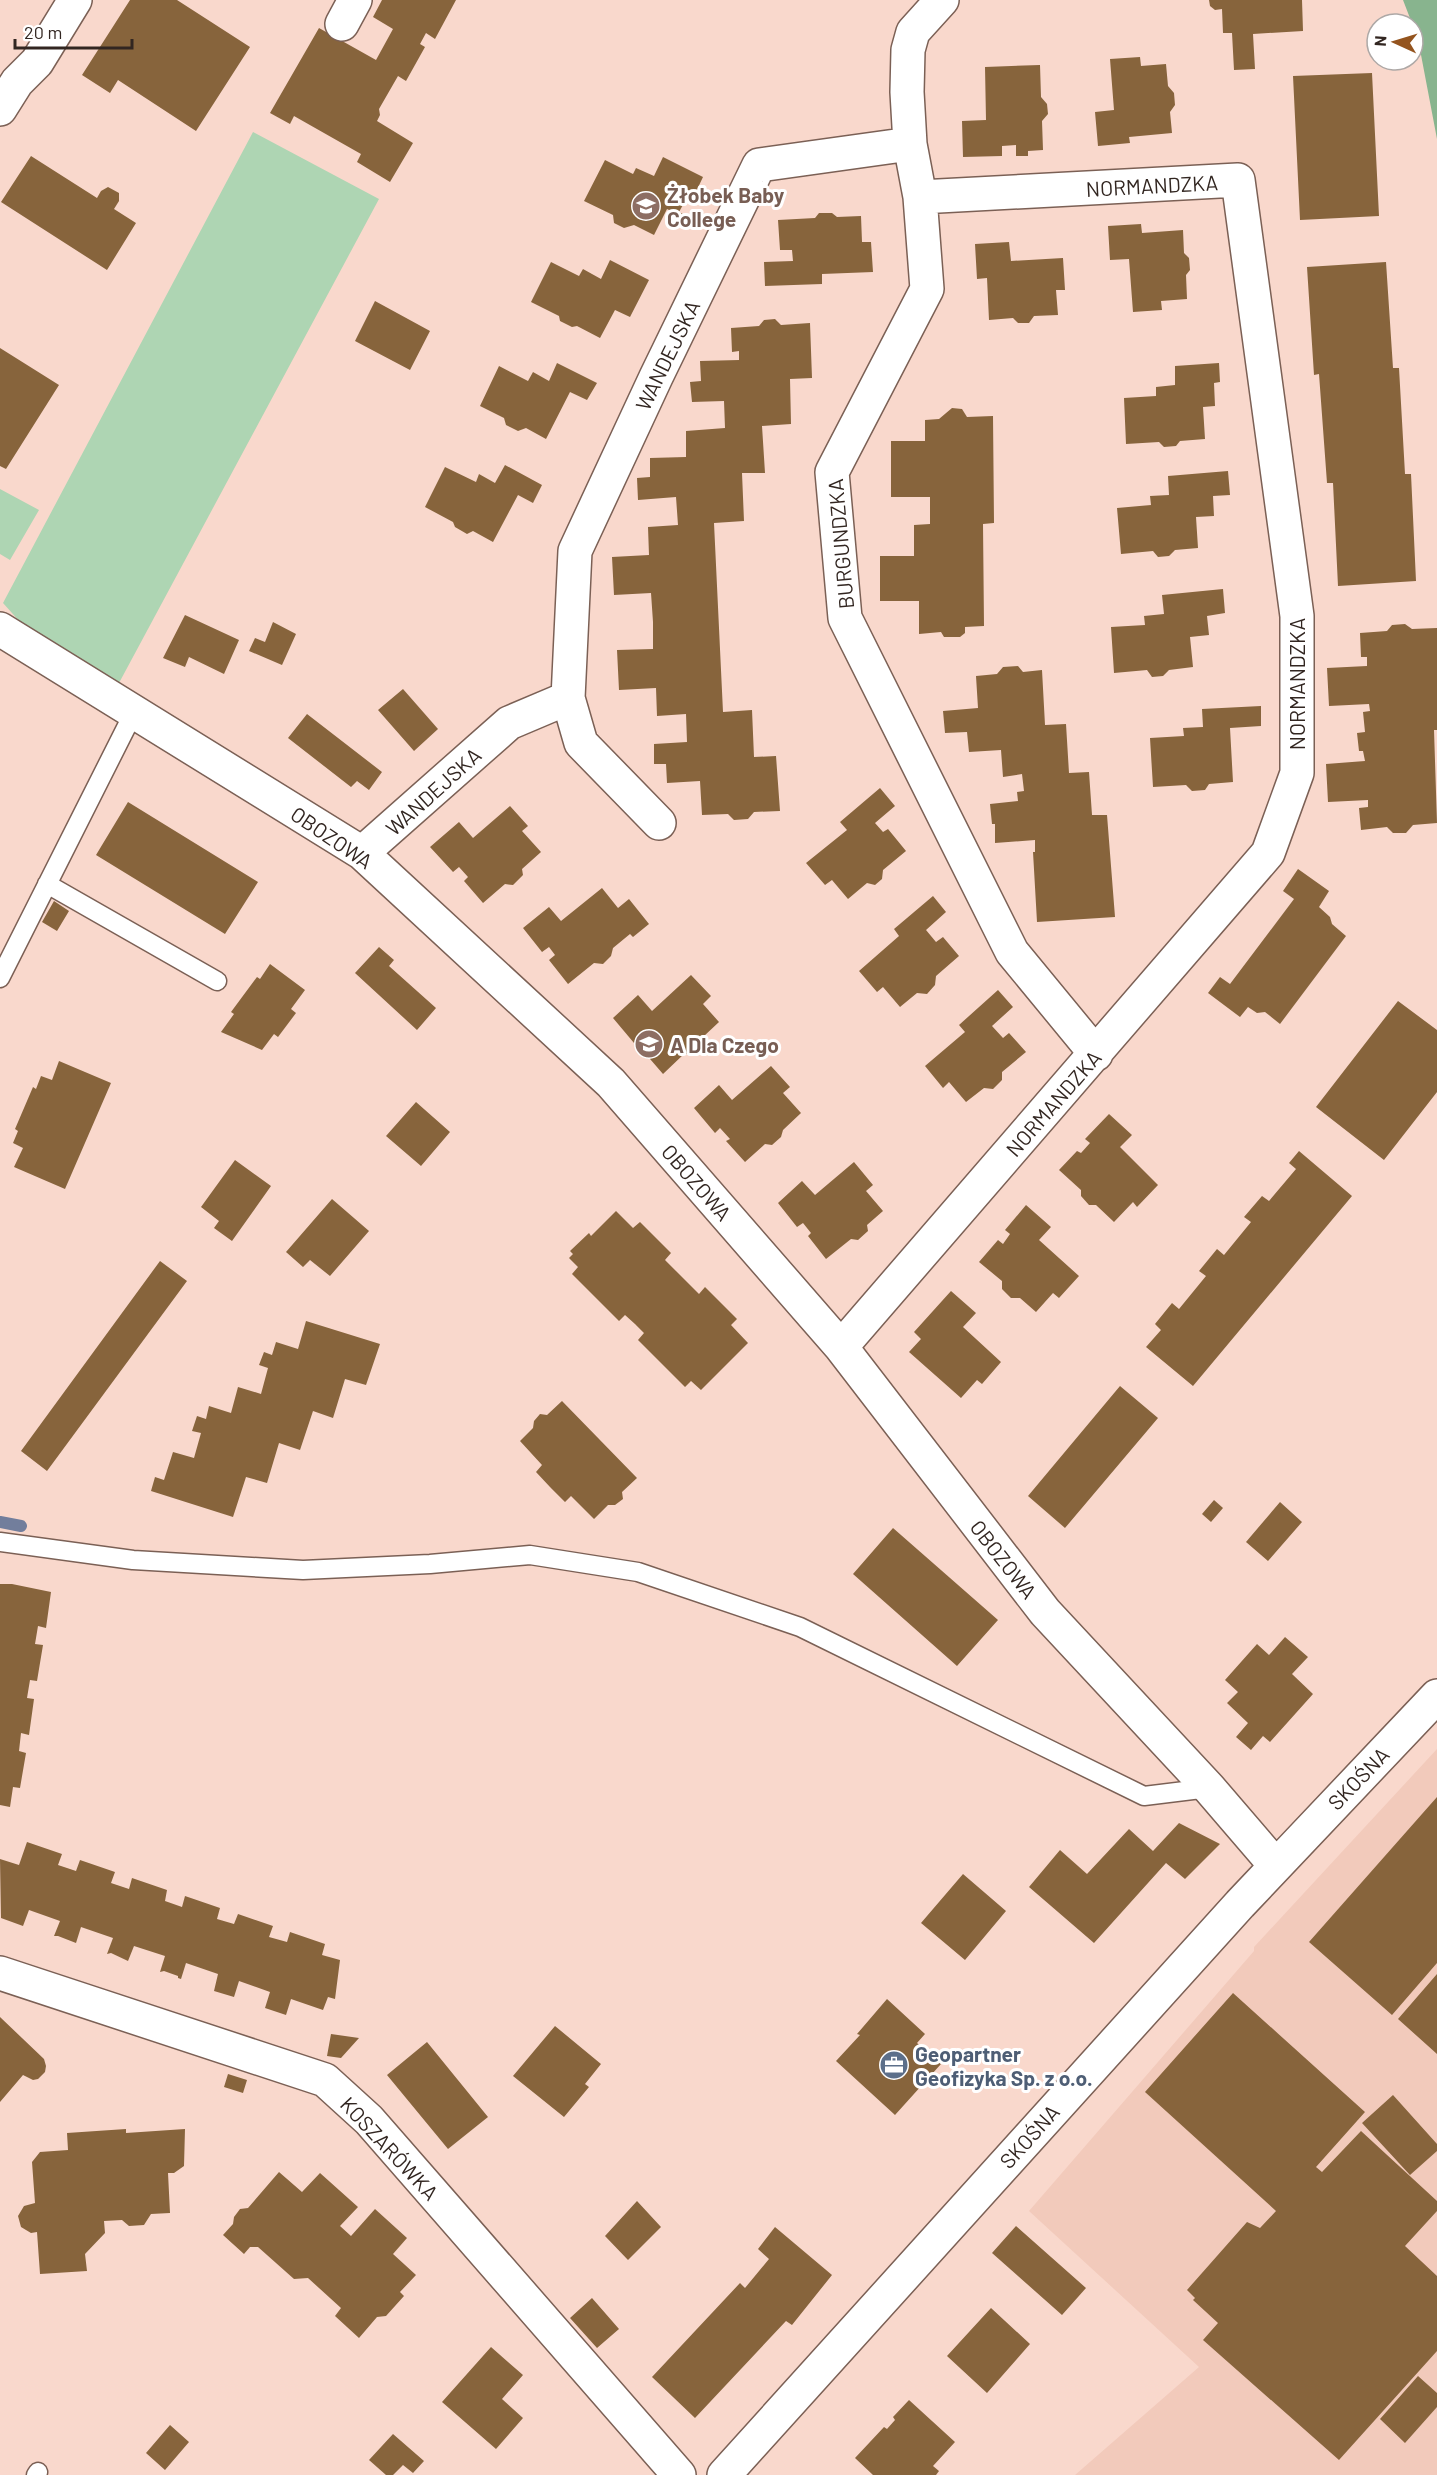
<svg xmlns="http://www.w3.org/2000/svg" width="1437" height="2475" font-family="Barlow,sans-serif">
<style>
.built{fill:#f2cabb}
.green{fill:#aed5b3}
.forest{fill:#88b48e}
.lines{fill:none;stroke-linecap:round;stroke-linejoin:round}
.stream{stroke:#727e9c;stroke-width:12}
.building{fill:#87643c}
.service-casing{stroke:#7b6055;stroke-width:21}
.minor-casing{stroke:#7b6055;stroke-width:36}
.service{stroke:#fff;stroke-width:18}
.minor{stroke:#fff;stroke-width:33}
.labels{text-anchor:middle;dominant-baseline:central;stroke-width:6;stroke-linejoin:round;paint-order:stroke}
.street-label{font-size:21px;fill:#322621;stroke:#fff}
.education-label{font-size:21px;font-weight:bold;fill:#785e54;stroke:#fff;text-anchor:start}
.service-label{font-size:21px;font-weight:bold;fill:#4e5e75;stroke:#fff;text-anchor:start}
</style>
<rect width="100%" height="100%" fill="#f9d8cc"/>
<path class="built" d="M1437,1749V2475H1075L1199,2367L1029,2211L1254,1951V1947Z"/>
<path class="green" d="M253,132L379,199L119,683L29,632L3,603Z
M0,489L39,510L10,560L0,554Z"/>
<path class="forest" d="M1403,0H1437V139L1418,39Z"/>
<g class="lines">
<path class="stream" d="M0,1522L21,1526"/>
</g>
<path class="building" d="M130,0H177L250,47L196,131L118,80L110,93L82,75Z
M382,0H456L435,39L426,33L420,44L425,47L406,81L398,76L379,109L380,115L377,121L413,143L390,182L357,162L361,154L294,116L290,124L270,113L319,28L376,60L393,29L373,17Z
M1209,0H1302L1303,31L1253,34L1255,69L1234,70L1232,33H1223L1222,9L1215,10L1210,6Z
M1140,57L1141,66L1166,64L1168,86L1174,93L1175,105L1170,112L1172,133L1129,137L1130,143L1098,146L1095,112L1114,110L1110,59Z
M1040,65L1041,97L1047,104L1048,114L1042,121L1043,150L1028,151V156H1016V145L1002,146V156L963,157L962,121L986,120L985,67Z
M1372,73L1379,216L1300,220L1293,76Z
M31,156L97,198L101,191L108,187L119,193V201L114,209L136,223L107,270L1,202Z
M663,157L703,177L694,196L689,194L679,212L683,214L682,216L667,209L654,235L634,225L624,228L614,223L613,215L584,201L605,160L633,174L636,168L654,176Z
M819,213H832L837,217L861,216L862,242H871L873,272L822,274V284L765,286L764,262L793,261L792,250H780L778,220L815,218Z
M1141,224L1142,233L1183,230L1184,253L1189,258L1190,270L1186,275L1187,299L1161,301L1162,310L1133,312L1129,259L1110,260L1108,226Z
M1009,242L1011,261L1063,258L1065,290H1056L1058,315L1034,316L1029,323H1018L1013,318L989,320L987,278L977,279L975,244Z
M610,260L649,280L630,317L615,310L600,338L577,326L572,327L560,321L559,316L531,302L551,262L579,276L583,269L601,279Z
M1386,262L1393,368H1399L1405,474H1411L1416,581L1338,586L1333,483H1327L1319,374L1314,375L1307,267Z
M375,301L430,331L410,370L355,341Z
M775,319L781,325L810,323L812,378L790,379L791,424L762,426L765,473H742L744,521L714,523L723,712L752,710L754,757L776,756L780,811L754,812L748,819L734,820L728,814L702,815L700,781L667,783L666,764H654V744L687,742L686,714L657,716L656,688L619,690L617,650L653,649V622L651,593L614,595L612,557L649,555L648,527L678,525L676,497L638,500L637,478L650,477V458L686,457V431L725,428L724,401L692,402L690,382L701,381L700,361L739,360V351L732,352L731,328L759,326L764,320Z
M0,348L59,385L6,469L0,466Z
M557,363L597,383L587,400L570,392L546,439L526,428L518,431L506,425L504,418L480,406L499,366L528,381L533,372L549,381Z
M1219,363L1220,382L1214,383L1215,406L1203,407L1205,439L1180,441L1176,446L1164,447L1159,442L1126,444L1124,398L1156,396V387L1175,385V366Z
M952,408L962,409L967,417L993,416L994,523L983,524L984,626L965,627V633L960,637H944L941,632L919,634V601H880V556H914V525L930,524V497H891V441H925V420L939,419Z
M505,465L542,485L533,503L518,495L493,542L473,531L467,534L455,527L453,522L425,507L445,467L476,482L479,474L495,483Z
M1228,471L1230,495L1213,496L1214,516L1196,517L1198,548L1175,550L1169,556L1158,557L1153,551L1121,554L1117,508L1151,505L1150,496L1169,495L1168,476Z
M1223,589L1225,613L1207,616L1209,635L1190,637L1193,667L1169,670L1163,676L1152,677L1147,670L1114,673L1111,627L1145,625L1144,616L1164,614L1162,595Z
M185,615L239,640L224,674L189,657L185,667L163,658Z
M273,622L296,634L282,665L249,651L255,638L265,642Z
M1405,624L1412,629L1437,628V730H1434L1437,823L1413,825L1406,833H1393L1387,827L1361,830L1359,808L1368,807V800L1328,802L1326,764L1365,761L1363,751H1359L1357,733L1365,732L1363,712L1370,711L1369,704L1329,706L1327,668L1367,666V657H1361L1360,633L1387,631L1392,625Z
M1018,666L1023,672L1042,670L1045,725L1066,724L1069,773L1089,772L1092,815H1107L1115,917L1037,922L1033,852H1035V840L995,843V824H992L990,804L1018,801L1017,792L1024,791L1022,774L1003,777L1001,750L969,752L967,732L945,733L943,711L978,708L976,676L997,674L1003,667Z
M403,689L438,729L414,751L378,710Z
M1261,706V726L1230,728L1233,782L1209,784L1205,790L1192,791L1186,785L1153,787L1150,738L1184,736L1183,728L1203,727L1202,709Z
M307,714L382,772L369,790L357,781L351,787L288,738Z
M880,788L895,806L875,823L883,832L888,829L906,851L883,870L882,879L875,885L867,883L848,899L832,880L825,885L806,863L847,830L840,822Z
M128,802L258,882L225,934L96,855Z
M510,806L528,826L522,831L541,852L522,869L523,875L513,885L505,884L483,903L464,881L468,877L459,867L453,872L430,847L459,822L473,838Z
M1298,869L1329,891L1319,907L1330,917L1332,924L1346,936L1280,1024L1265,1012L1257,1013L1248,1007L1240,1017L1208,993L1220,977L1230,984L1294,899L1283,891Z
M602,888L618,908L629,899L649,924L633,937L630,934L613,948L611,956L603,964L594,963L568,984L549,960L555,955L549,947L542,952L523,928L549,907L561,921Z
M933,896L946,912L926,930L936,942L943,937L959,956L936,976L935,985L927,994L917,993L900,1007L883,987L877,992L859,971L899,936L894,929Z
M54,901L69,911L57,931L42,922Z
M379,947L394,960L389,966L436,1008L417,1030L355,973Z
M270,964L305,990L291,1009L296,1013L278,1037L274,1034L262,1050L221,1032L234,1014L231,1012L257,977L260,979Z
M691,975L711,996L703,1004L719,1022L703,1037L702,1046L693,1054H684L663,1074L644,1052L649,1047L640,1037L634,1043L613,1018L638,995L652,1011Z
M998,990L1013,1007L992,1026L1003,1038L1009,1033L1026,1052L1002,1072V1080L993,1089L984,1088L966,1102L949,1082L943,1088L925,1066L965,1032L959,1025Z
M1398,1001L1437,1030V1092L1384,1160L1316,1107Z
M59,1061L111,1083L65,1189L14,1167L23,1148L13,1143L18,1131L15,1129L33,1087L36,1089L41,1076L52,1080Z
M771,1066L790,1087L783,1093L801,1113L783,1130L781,1137L772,1145L765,1144L745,1162L726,1141L730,1139L720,1128L715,1133L694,1108L719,1085L732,1100Z
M416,1102L450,1132L421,1166L386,1136Z
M1109,1114L1132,1135L1120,1147L1158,1185L1137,1207L1133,1202L1114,1222L1096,1205H1089L1081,1196V1190L1059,1170L1077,1151L1081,1153L1090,1143L1085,1139Z
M1299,1151L1352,1196L1193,1386L1146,1347L1161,1330L1155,1324L1172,1303L1179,1309L1206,1276L1199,1271L1217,1249L1224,1255L1251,1222L1244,1217L1262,1196L1269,1201L1296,1169L1289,1163Z
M235,1160L271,1186L232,1241L214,1228L219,1221L201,1207Z
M854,1162L873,1185L866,1191L883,1211L867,1225L868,1231L858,1240L851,1239L826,1259L808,1236L811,1233L803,1223L797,1227L778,1203L802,1181L815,1195Z
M332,1199L369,1231L330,1276L310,1260L303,1267L286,1252Z
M1026,1205L1051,1227L1039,1240L1079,1276L1059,1298L1053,1293L1036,1312L1020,1298H1011L1002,1289V1281L979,1262L998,1240L1003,1244L1010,1234L1005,1230Z
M616,1211L633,1228L640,1222L671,1253L665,1260L699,1294L705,1287L737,1319L731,1325L748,1343L701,1390L691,1381L685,1387L638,1340L644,1333L635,1324L625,1315L619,1321L572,1274L578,1267L569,1258L573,1254L570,1251L589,1233L591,1236Z
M160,1261L187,1281L47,1471L21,1451Z
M951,1291L976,1313L963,1327L1001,1362L982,1384L977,1380L961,1398L909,1352L921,1339L914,1332Z
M306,1321L380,1344L366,1385L345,1379L333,1418L313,1411L300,1450L279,1443L267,1483L246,1477L233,1517L151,1491L155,1477L164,1480L173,1452L194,1458L201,1433L192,1431L197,1416L206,1419L209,1406L231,1413L238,1387L261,1394L268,1368L259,1365L264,1352L272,1355L276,1342L298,1349Z
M1120,1386L1158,1418L1065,1528L1028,1496Z
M562,1401L637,1478L622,1492L623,1499L615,1505H608L594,1519L571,1496L565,1502L550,1487L536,1472L542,1465L520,1441L533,1428L534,1421L540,1414L547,1415Z
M1214,1500L1223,1508L1211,1522L1202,1514Z
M1280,1502L1302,1522L1268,1561L1246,1542Z
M893,1528L998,1620L957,1666L853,1574Z
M0,1584H12L51,1592L46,1628L38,1626L35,1644L43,1645L37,1681L30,1680L27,1698L34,1699L29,1735L21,1733L19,1751L26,1753L20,1788L13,1787L10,1807L0,1805Z
M1285,1637L1308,1657L1292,1674L1313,1694L1270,1742L1263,1736L1251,1750L1236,1737L1248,1723L1227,1703L1238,1692L1225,1680L1257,1644L1269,1655Z
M1437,1797V1963L1392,2015L1309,1942Z
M1179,1823L1220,1844L1185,1879L1166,1863L1094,1943L1029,1887L1060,1850L1087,1874L1129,1829L1153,1851Z
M27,1842L62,1854L58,1865L76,1871L80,1860L115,1872L111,1883L129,1889L132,1878L167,1890L165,1901L182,1907L185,1896L220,1908L217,1919L234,1924L238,1914L273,1926L269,1937L287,1942L290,1932L325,1944L322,1955L340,1960L335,1999L328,1997L323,2010L291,1999L286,2015L265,2008L270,1992L239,1981L234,1997L214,1991L218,1974L186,1963L181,1979L178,1978V1976L164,1971L160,1972L165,1956L134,1946L128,1961L111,1953L107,1954L113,1938L81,1927L76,1943L58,1936H54L60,1921L29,1910L23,1926L1,1918L0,1859L19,1865Z
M963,1874L1006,1911L965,1960L921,1923Z
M1437,1974V2054L1398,2019Z
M1233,1993L1365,2112L1316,2167L1322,2172L1361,2131L1437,2201V2211L1405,2246L1437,2276V2351L1339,2460L1203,2340L1218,2323L1193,2300L1195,2298L1187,2290L1247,2222L1260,2228L1276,2211L1145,2092Z
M887,1999L925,2034L917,2043L941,2064L895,2115L836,2061L860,2035L857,2034Z
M0,2017L44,2059L46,2066L45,2072L38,2079L33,2080L23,2075L0,2102Z
M555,2026L601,2064L585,2084L589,2087L564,2117L513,2076Z
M331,2034L359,2038L341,2058L327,2056Z
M427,2042L488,2117L448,2149L387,2075Z
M228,2074L247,2080L243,2093L224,2087Z
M1393,2095L1437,2144V2151L1410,2175L1362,2123Z
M126,2129V2133L185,2129L184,2166L174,2173H168L170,2213L151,2214L144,2225L129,2226L122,2220L104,2221L105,2233L85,2254L87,2271L40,2274L37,2232L31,2233L21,2227L18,2216L24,2206L35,2203L32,2162L40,2152L68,2150L67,2133Z
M279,2172L302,2192L320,2173L358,2207L340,2226L351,2236L375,2209L407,2238L393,2254L416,2275L400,2292L404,2296L386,2316L377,2317L359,2338L335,2316L341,2308L308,2278L294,2279L258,2247H250L244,2254L223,2235L233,2224L234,2217L240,2209L248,2208Z
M637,2201L661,2227L628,2260L605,2236Z
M1016,2226L1086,2288L1062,2315L992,2253Z
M775,2227L832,2275L792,2325L786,2321L695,2418L652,2377L740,2283L745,2288L769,2259L758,2249Z
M592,2298L619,2329L597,2348L570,2318Z
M991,2308L1030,2344L987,2393L947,2356Z
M491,2347L523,2375L502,2399L523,2418L496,2449L442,2402Z
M1418,2376L1437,2393V2407L1405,2443L1380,2419Z
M909,2400L955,2442L933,2466L939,2471L936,2475H873L855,2458L884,2427L887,2429L895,2420L893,2417Z
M170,2425L189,2442L165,2470L146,2453Z
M393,2434L424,2461L413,2473L403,2465L393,2475H386L369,2460Z"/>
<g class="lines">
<g class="service-casing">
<path id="service" d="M47,884L217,981
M0,978L134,712
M0,1542L133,1560L303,1570L430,1564L530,1555L638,1572L800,1627L1144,1796L1209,1788
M36,2475L38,2472"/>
</g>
<g class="minor-casing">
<path id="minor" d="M942,0L913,32L908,50L907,92L910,144L920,197L927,289L832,472L845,618L1012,952L1096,1054
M342,24L355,0
M0,109L17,82L37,62L75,0
M0,629L362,853L611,1083L841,1347L1045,1612L1209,1788L1276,1866
M568,698L581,743L659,823
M362,853L509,723L568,698L575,551L656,377L759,165L910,144
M841,1347L1268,853L1297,773V616L1238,180L920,197
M0,1973L325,2080L369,2120L679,2475
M724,2475L1240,1904L1437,1696"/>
</g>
<use href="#service" class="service"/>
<use href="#minor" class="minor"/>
</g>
<defs>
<g id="school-disc" transform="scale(1.5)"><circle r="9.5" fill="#8d6e63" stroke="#fff"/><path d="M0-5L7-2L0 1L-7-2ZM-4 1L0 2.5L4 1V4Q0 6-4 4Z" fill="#fff"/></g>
<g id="office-disc" transform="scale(1.5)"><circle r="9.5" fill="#5c6f8a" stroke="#fff"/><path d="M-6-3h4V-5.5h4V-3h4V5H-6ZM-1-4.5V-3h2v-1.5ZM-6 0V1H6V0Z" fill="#fff"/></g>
</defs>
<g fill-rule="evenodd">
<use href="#school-disc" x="646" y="206"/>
<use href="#school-disc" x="649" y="1044"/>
<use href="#office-disc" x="894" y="2065"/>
</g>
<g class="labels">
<g class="street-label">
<text transform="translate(1152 185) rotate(-3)">NORMANDZKA</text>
<text transform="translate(667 355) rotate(-64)">WANDEJSKA</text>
<text transform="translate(840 544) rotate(-95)">BURGUNDZKA</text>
<text transform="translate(1296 684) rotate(-90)">NORMANDZKA</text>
<text transform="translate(433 791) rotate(-42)">WANDEJSKA</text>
<text transform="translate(332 837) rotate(34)">OBOZOWA</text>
<text transform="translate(1053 1103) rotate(-49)">NORMANDZKA</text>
<text transform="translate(697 1182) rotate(49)">OBOZOWA</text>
<text transform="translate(1004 1559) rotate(52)">OBOZOWA</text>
<text transform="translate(1358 1778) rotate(-46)">SKOŚNA</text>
<text transform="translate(1029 2136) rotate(-48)">SKOŚNA</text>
<text transform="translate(390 2148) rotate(47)">KOSZARÓWKA</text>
</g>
<g class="education-label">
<text x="667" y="194">Żłobek Baby<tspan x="667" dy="24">College</tspan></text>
<text x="670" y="1044">A Dla Czego</text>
</g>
<g class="service-label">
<text x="915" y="2053">Geopartner<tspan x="915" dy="24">Geofizyka Sp. z o.o.</tspan></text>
</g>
</g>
<g transform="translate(1395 42) rotate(274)"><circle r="28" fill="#ffffff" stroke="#ada8a6" stroke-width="1.5"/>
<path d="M0-4.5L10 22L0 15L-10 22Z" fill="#94541e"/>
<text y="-9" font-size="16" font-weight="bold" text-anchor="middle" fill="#322621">N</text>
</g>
<path d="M15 39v9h117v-9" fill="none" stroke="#322621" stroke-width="3"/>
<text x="24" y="39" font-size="18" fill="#322621" stroke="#ffffff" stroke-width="4.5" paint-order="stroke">20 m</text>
</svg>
